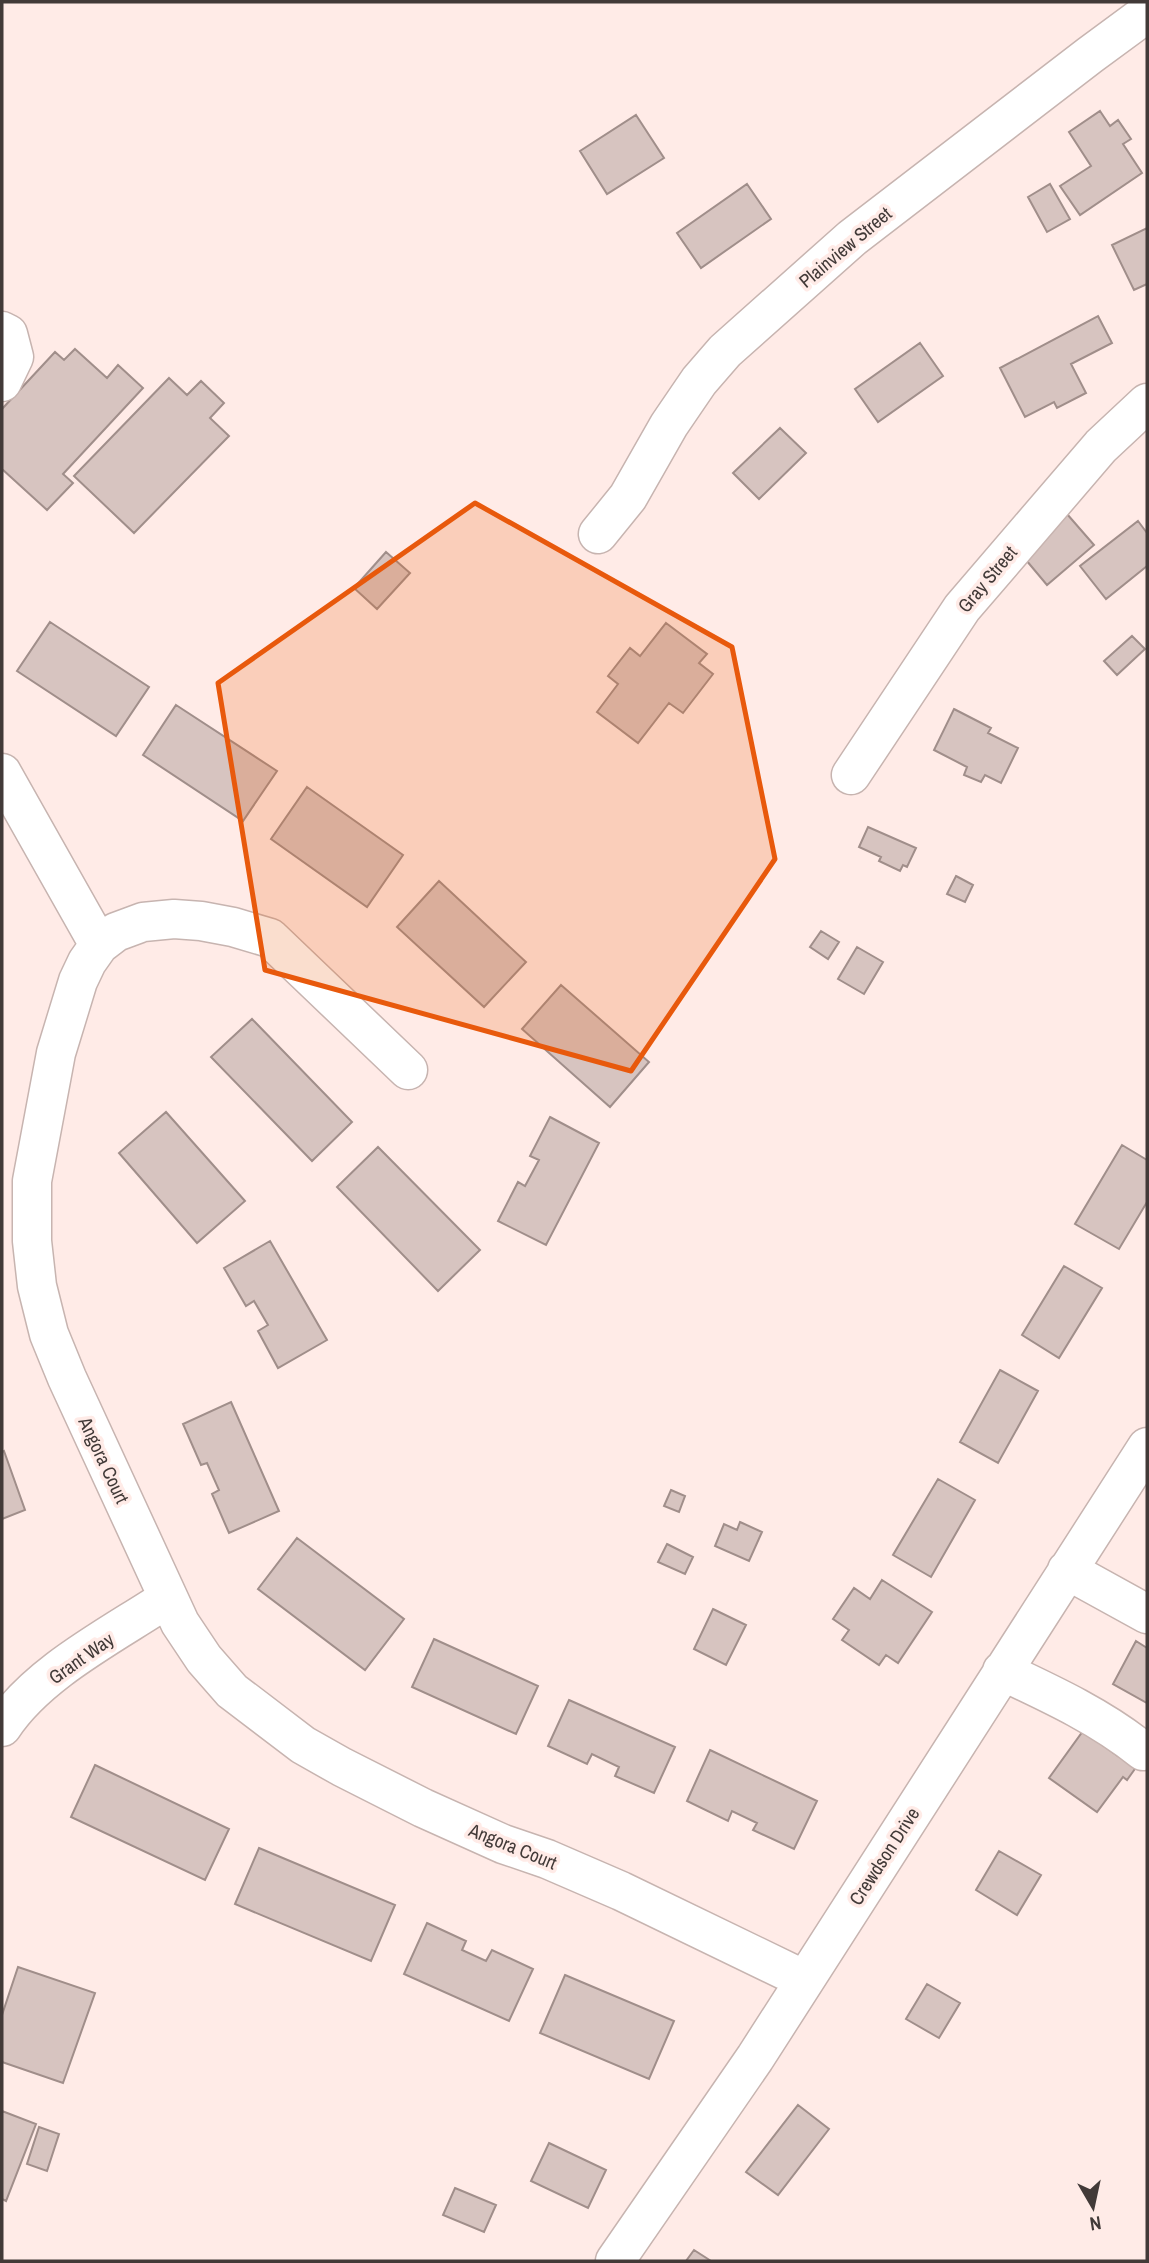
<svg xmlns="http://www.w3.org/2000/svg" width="1149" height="2263" font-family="'Archivo Narrow',sans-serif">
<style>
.building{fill:#d7c4c0;stroke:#a08e8a;stroke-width:2}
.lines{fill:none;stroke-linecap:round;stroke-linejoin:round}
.minor-casing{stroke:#c7b4b0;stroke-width:41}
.minor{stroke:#fff;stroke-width:38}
.marked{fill:#e8590c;fill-opacity:0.2;stroke:#e8590c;stroke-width:5;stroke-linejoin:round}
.labels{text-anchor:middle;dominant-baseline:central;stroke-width:7;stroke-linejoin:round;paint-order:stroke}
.street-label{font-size:19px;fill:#423a38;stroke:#ffebe7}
</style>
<rect width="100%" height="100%" fill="#ffebe7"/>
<path class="building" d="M1100,111L1110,126L1118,120L1131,139L1123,144L1142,173L1080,215L1060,186L1091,166L1069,132Z
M636,115L664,158L607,194L580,151Z
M747,184L771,219L701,268L677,233Z
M1050,184L1070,219L1047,232L1028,197Z
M1147,228V284L1134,290L1112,245Z
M1098,316L1112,343L1071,364L1086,393L1057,408L1054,402L1025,417L1000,368Z
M920,343L943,376L878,422L855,389Z
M75,349L107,378L118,365L143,388L63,474L73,483L47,510L2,469V409L55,352L64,360Z
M169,378L187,395L201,381L224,403L210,418L229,436L134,533L74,476Z
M780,428L806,453L759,499L733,473Z
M1067,514L1094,545L1047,585L1021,554Z
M1138,521L1147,533V566L1106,599L1080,566Z
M386,552L410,573L377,609L354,588Z
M50,622L149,687L116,736L17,671Z
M666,623L707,654L699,663L713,674L683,713L669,703L638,743L597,712L618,684L608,676L630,648L640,656Z
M1132,636L1145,649L1117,675L1104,661Z
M176,705L277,771L243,821L143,755Z
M954,709L991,728L988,733L1018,748L1001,783L985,775L981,782L964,775L967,767L934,750Z
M307,787L403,855L367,907L271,839Z
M868,827L916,848L907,867L903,865L900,871L879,861L881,857L859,847Z
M956,876L973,885L965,902L947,894Z
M439,881L526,962L484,1007L397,927Z
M821,931L839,942L828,959L810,947Z
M857,947L883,962L864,994L838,979Z
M561,985L649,1062L610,1107L522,1029Z
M252,1019L352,1122L312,1161L211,1057Z
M166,1112L245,1201L197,1243L119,1153Z
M550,1117L599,1143L546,1245L498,1221L518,1182L525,1186L539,1160L530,1156Z
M1122,1145L1147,1160V1202L1119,1249L1075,1224Z
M378,1147L480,1250L438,1291L337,1187Z
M270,1241L327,1340L278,1368L258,1331L268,1325L254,1301L246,1306L224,1268Z
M1064,1266L1102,1288L1059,1358L1022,1335Z
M1000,1370L1038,1391L998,1463L960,1442Z
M231,1402L279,1511L229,1533L212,1494L219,1490L207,1463L201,1465L183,1424Z
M4,1451L25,1510L2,1519V1452Z
M938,1479L975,1500L931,1577L893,1555Z
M671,1490L685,1496L679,1512L664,1506Z
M740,1522L762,1532L749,1561L715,1546L724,1524L737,1530Z
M297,1538L404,1619L365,1670L258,1589Z
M667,1544L693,1557L685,1574L658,1562Z
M882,1580L932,1612L898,1663L886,1655L879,1665L842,1640L849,1630L833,1619L854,1588L870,1599Z
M713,1609L746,1625L726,1665L694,1649Z
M434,1639L538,1686L516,1734L412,1687Z
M1136,1641L1147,1648V1703L1113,1684Z
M569,1700L675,1747L654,1793L615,1776L619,1767L592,1754L587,1764L548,1746Z
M1083,1731L1118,1756L1120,1753L1137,1766L1127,1780L1123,1777L1097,1812L1049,1778Z
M710,1750L817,1801L794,1849L753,1830L757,1823L732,1811L728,1821L687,1801Z
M95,1765L229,1829L205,1880L71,1817Z
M259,1848L395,1905L371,1961L235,1904Z
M999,1851L1041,1875L1017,1915L976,1890Z
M427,1923L466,1941L462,1950L486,1961L492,1950L533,1969L509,2021L404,1974Z
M18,1967L95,1993L63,2083L2,2062V2015Z
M565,1975L674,2021L649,2079L540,2033Z
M927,1984L960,2003L939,2038L906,2019Z
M798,2105L829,2129L778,2195L746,2172Z
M2,2111L36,2124L6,2201L2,2199Z
M39,2127L59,2134L47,2171L27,2164Z
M549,2143L606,2170L588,2208L531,2181Z
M455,2188L496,2205L484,2232L443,2215Z
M694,2250L711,2261H686Z"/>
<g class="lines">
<g class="minor-casing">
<path id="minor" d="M2,331L8,334L14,357L2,382
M598,534L628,497L669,425L699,381L725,351L852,238L1090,55L1147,13
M2,773L99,945
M851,775L962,608L1101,446L1147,403
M408,1070L270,938L233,927L201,921L174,919L143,922L116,932L99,945L87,962L78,981L56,1053L32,1181V1241L37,1286L49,1334L67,1378L180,1623L204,1659L232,1691L303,1745L342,1767L423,1808L503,1844L547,1859L621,1891L805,1980
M1067,1570L1147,1614
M1002,1671C1051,1694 1101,1717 1143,1751
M2,1727C38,1672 114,1634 168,1598
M615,2261L755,2058L1147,1447"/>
</g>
<use href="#minor" class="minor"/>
</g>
<path class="marked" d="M475,503L732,647L775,859L631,1071L265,970L218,683Z"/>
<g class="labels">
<g class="street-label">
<text transform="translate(845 247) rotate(-40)">Plainview Street</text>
<text transform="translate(987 579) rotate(-50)">Gray Street</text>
<text transform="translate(104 1460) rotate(65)">Angora Court</text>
<text transform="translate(81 1658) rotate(-35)">Grant Way</text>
<text transform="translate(513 1846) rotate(22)">Angora Court</text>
<text transform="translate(884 1856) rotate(-57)">Crewdson Drive</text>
</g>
</g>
<rect width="1149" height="2263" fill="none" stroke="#423a38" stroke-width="7"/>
<g transform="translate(1093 2207) rotate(171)" stroke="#ffebe7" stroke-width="5" paint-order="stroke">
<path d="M0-5L12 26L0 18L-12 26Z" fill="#423a38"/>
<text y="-10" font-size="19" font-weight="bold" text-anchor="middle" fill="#423a38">N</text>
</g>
</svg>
